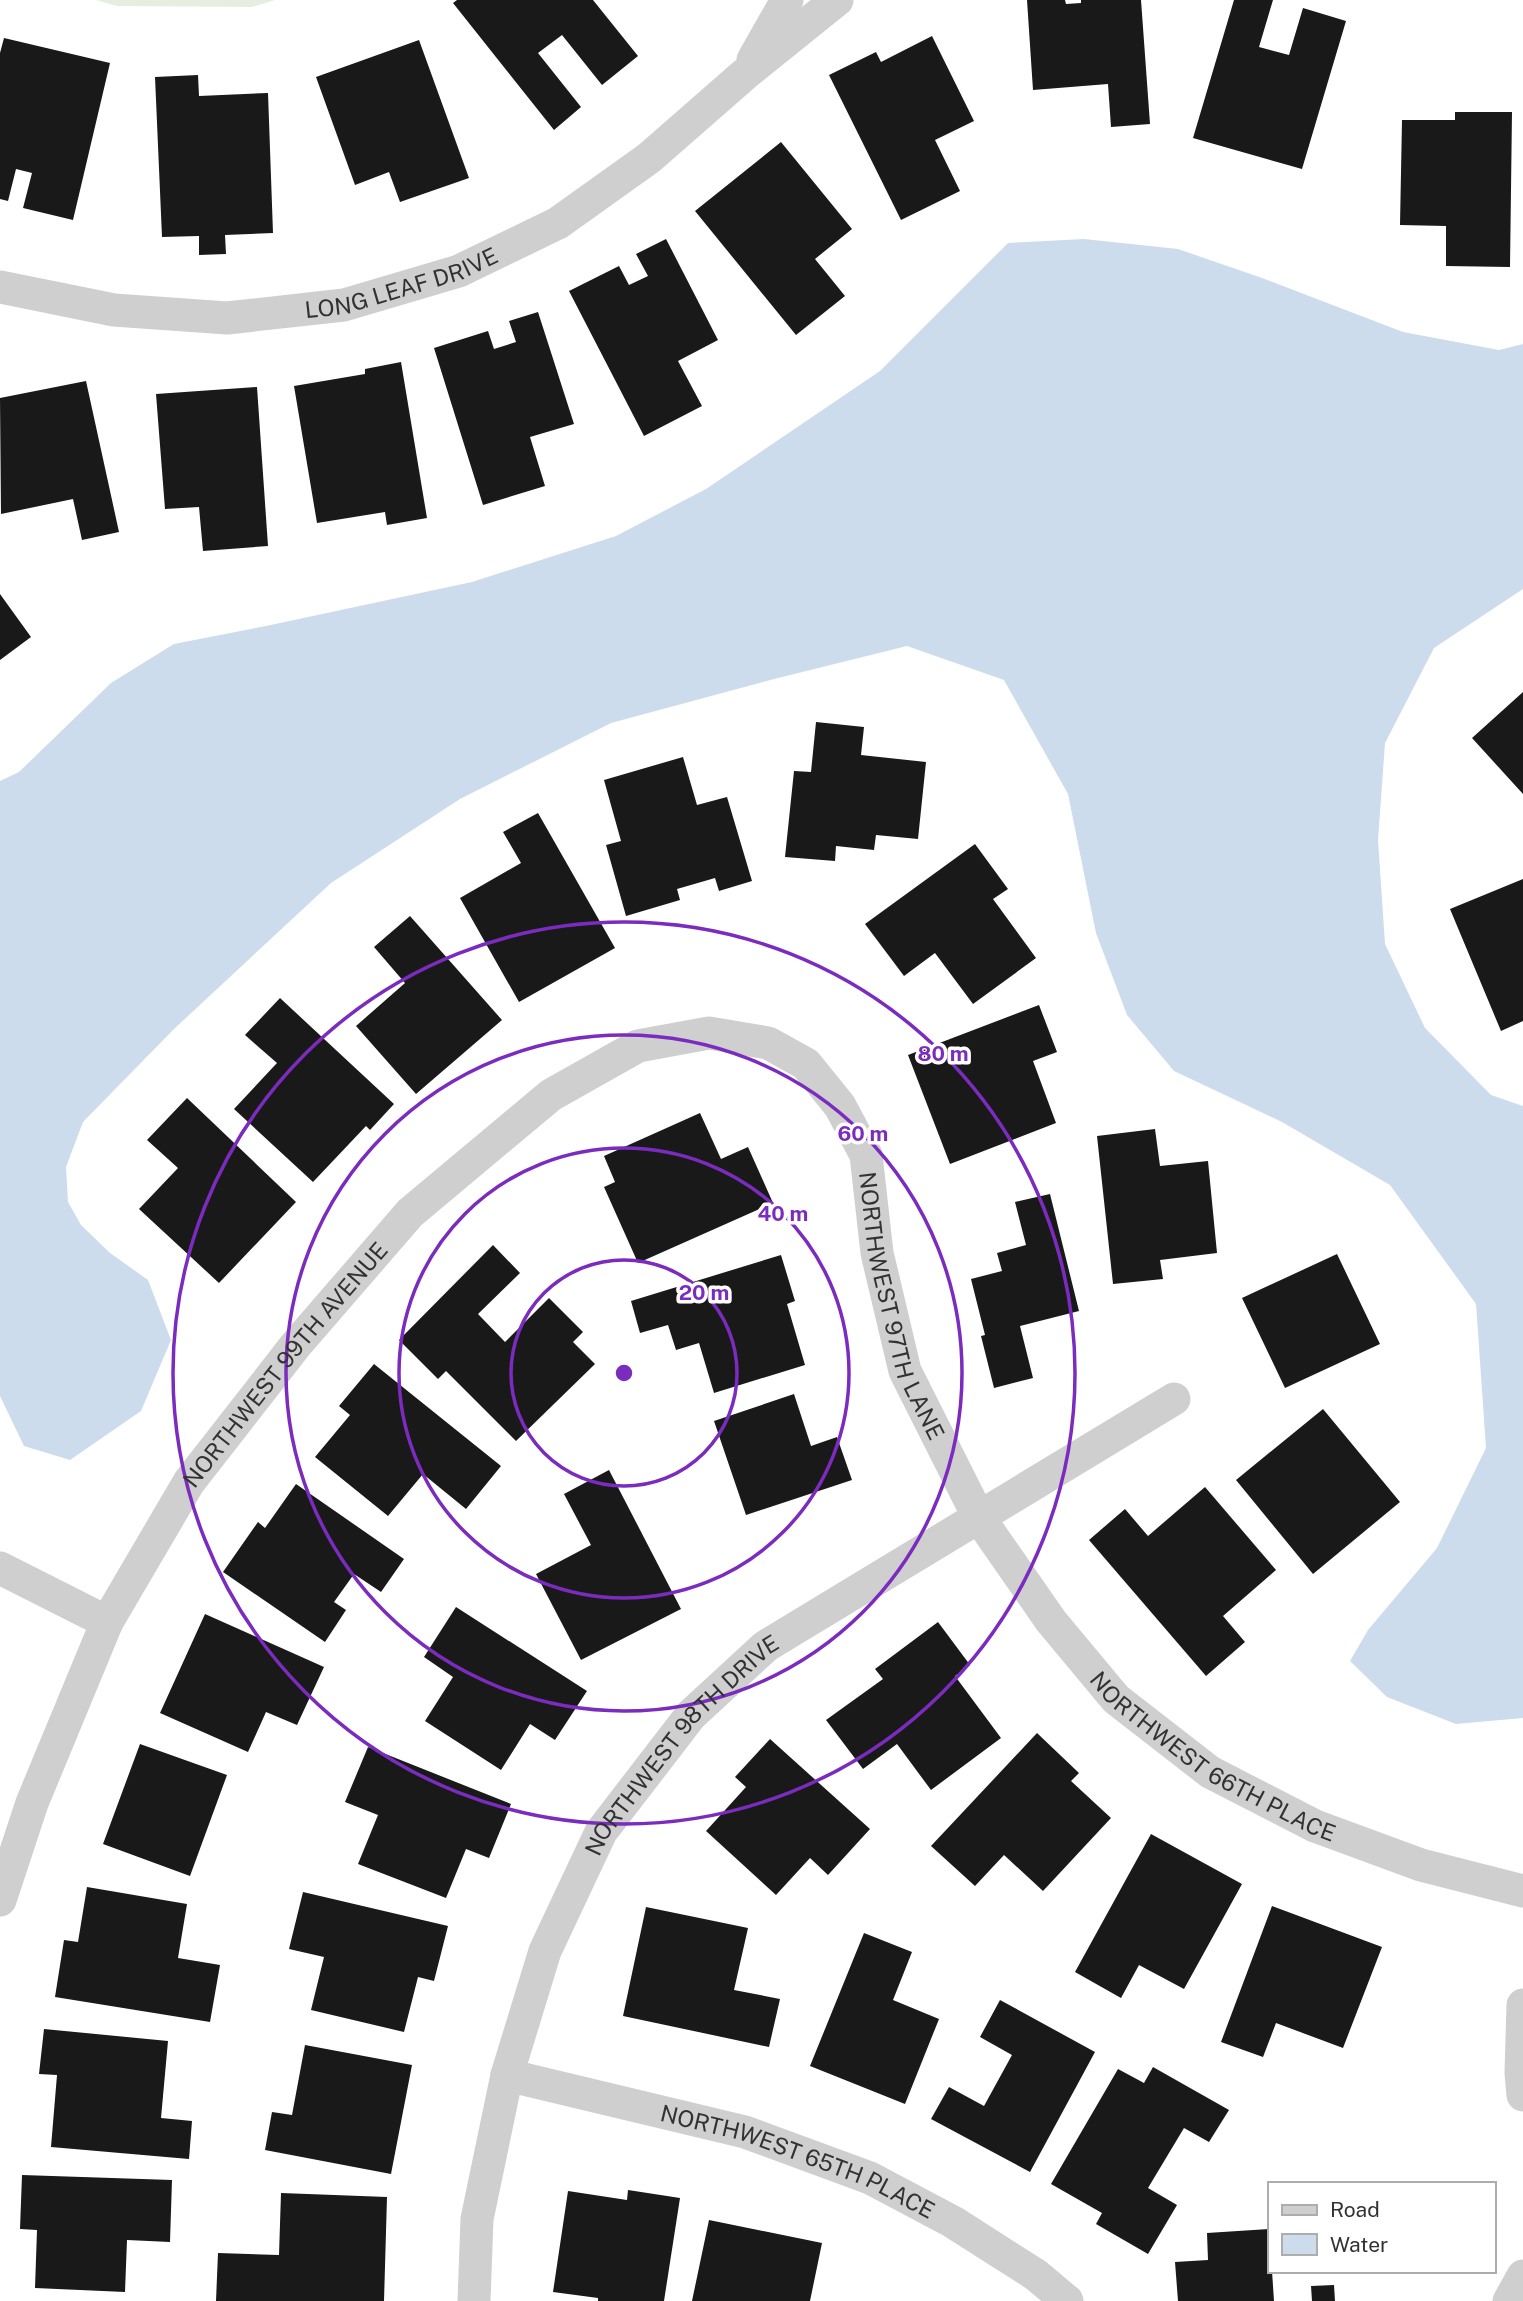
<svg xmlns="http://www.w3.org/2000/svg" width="1523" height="2301" font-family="'Public Sans',sans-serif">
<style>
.green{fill:#e6eee0}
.water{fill:#cddced}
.building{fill:#191919}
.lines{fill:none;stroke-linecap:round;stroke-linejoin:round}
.minor{stroke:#cfcfcf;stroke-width:33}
.ring{fill:none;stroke:#7b2cbf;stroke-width:3.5}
.labels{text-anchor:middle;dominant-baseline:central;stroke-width:7;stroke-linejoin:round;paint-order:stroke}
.street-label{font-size:23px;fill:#323232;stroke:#fff}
.centre{fill:#7b2cbf;stroke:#fff;stroke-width:3.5}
.ring-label{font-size:21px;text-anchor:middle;font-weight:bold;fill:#7b2cbf;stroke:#fff;stroke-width:7;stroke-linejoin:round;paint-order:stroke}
</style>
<rect width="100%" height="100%" fill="#fff"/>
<path class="green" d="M96,0H275L252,7L117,6Z"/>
<path class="water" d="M1084,239L1178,249L1262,278L1403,332L1499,350L1523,344V589L1434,648L1385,743L1378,840L1385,944L1425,1028L1491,1095L1523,1106V1718L1456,1724L1387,1697L1350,1661L1368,1630L1437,1548L1486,1448L1476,1304L1390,1185L1282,1122L1174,1071L1127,1015L1096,933L1068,794L1004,680L907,646L774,679L611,723L460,799L331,883L174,1029L83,1122L66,1167L68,1202L81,1225L110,1253L148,1280L171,1340L141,1411L70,1460L24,1446L0,1396V781L19,772L111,683L174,644L266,626L472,582L616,536L706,489L880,371L1008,243Z"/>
<path class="building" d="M457,0H593L638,56L602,85L562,35L538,53L581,107L554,130L453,3Z
M1027,0H1065L1066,4L1081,3V0H1141L1150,124L1111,127L1108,84L1033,90Z
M1234,0H1273L1259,47L1289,55L1303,8L1346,21L1302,169L1193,138Z
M932,36L974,121L935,140L960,191L901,220L829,75L876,52L881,62Z
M4,38L110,63L73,220L23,208L32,173L16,169L8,201L0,199V53Z
M419,40L469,178L400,202L389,172L355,185L316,77Z
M198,75L199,96L268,93L273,233L225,235L226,254L199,255V236L162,237L155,77Z
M1455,112H1512L1510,267L1446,266V226L1400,225L1402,120H1455Z
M781,142L852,229L815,259L845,296L796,335L695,211Z
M666,239L718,340L678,361L702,406L644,436L569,291L619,266L629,285L648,276L636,254Z
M538,312L574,424L530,437L545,486L483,505L434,348L488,331L494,349L516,342L509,321Z
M401,362L427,518L387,525L385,512L317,523L294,386L365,374V369Z
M86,381L119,532L82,540L73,499L1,514L0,398Z
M257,387L268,546L203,551L199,507L165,509L156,394Z
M0,594L31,637L0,660Z
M1523,692V794L1472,738Z
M816,722L864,727L861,755L926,762L918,839L876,835L874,850L836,846L835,861L785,857L794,771L811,772Z
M683,757L697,805L727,797L752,881L719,891L715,878L677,889L680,900L626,916L606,845L621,841L604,780Z
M538,813L615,948L519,1002L460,898L521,863L503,832Z
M975,844L1008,889L993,899L1036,958L973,1004L935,953L904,976L865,924Z
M1523,879V1021L1501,1031L1450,909Z
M410,916L502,1020L416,1094L356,1026L405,983L374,947Z
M280,998L394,1104L370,1130L366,1126L313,1182L234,1109L277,1063L245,1035Z
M1039,1005L1057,1052L1033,1061L1056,1123L950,1164L908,1055Z
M187,1098L296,1202L219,1283L139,1209L178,1168L147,1140Z
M700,1113L721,1159L748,1147L773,1203L638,1263L604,1187L615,1182L604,1156Z
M1155,1129L1160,1166L1208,1161L1217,1253L1160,1260L1163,1279L1113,1284L1097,1136Z
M1050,1194L1079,1311L1020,1326L1033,1378L994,1388L981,1336L985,1335L971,1279L1002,1271L997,1253L1026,1245L1015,1202Z
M493,1245L520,1273L478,1314L505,1342L549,1298L583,1332L573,1342L595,1364L516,1441L446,1371L438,1379L399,1340Z
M1337,1254L1380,1344L1285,1388L1242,1298Z
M781,1255L795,1301L787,1304L805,1365L714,1393L699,1343L676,1350L668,1325L640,1333L631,1301Z
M374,1364L501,1466L466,1509L423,1474L388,1516L315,1457L350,1415L339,1406Z
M794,1394L811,1446L837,1437L852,1480L746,1515L714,1421Z
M1323,1409L1400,1502L1313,1574L1236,1480Z
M609,1470L681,1609L581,1660L536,1574L591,1545L564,1494Z
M296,1484L404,1559L381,1592L354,1574L334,1602L346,1610L325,1642L223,1572L258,1522L265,1528Z
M1205,1487L1276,1570L1223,1616L1245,1642L1206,1676L1089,1540L1125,1509L1148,1536Z
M456,1607L587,1691L555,1740L530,1724L501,1770L425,1721L453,1677L424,1657Z
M205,1614L324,1667L297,1725L266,1712L248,1752L160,1713Z
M938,1622L970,1665L955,1676L1001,1738L931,1790L897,1744L863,1769L826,1720L883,1679L875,1669Z
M1037,1733L1079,1773L1071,1781L1111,1818L1043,1891L1004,1855L975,1886L931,1846Z
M770,1739L870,1829L828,1875L810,1858L776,1895L706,1831L746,1787L735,1777Z
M140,1744L227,1775L190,1876L103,1844Z
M368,1747L511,1804L489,1858L466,1849L446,1898L358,1864L378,1815L345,1802Z
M1151,1834L1242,1884L1184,1989L1139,1965L1121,1998L1075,1972Z
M87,1887L187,1904L178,1958L220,1965L210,2022L55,1997L64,1940L78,1942Z
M303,1892L448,1926L434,1981L418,1977L404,2032L311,2010L324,1957L289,1949Z
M1272,1906L1382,1947L1343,2048L1276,2023L1263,2057L1221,2042Z
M646,1907L748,1928L734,1990L780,1999L769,2047L623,2016Z
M864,1933L912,1952L893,2000L939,2019L905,2104L810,2066Z
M1000,2000L1095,2052L1030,2172L931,2119L949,2087L984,2106L1012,2055L980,2037Z
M44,2029L168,2041L161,2118L192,2121L189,2159L51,2147L57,2075L39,2074Z
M305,2045L412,2065L391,2174L265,2150L272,2112L292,2115Z
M1153,2067L1229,2110L1209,2142L1184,2128L1148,2188L1177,2205L1148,2254L1096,2224L1102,2213L1051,2184L1118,2069L1144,2083Z
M22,2175L172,2180L170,2242L127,2240L125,2292L35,2288L37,2230L20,2229Z
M628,2190L680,2198L664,2301H598V2298L553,2292L568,2191L627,2200Z
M281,2193L387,2197L384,2301H216L218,2253L279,2255Z
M709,2220L822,2243L810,2301H692Z
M1269,2229V2271H1272L1274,2301H1178L1175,2262L1208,2260L1207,2233Z
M1334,2285L1335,2301H1312L1311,2286Z"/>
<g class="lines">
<g class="minor">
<path d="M753,60L787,0"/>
<path id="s1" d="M0,287L114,310L227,318L344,305L459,271L558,223L649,158L745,74L837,0"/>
<path d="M0,1568L107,1622"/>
<path id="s2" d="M0,1900L32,1803L107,1622L189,1482L295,1346L410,1213L551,1095L638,1046L709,1033L768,1043L806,1064L840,1106L866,1155L877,1253L905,1371L978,1516L1051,1621L1116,1699L1210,1772L1315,1826L1421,1865L1523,1891"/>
<path d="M1523,2005L1521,2073L1523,2095"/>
<path id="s3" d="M507,2075L745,2132L870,2178L953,2222L1036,2275L1067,2301"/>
<path id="s4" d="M474,2301L477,2219L507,2075L545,1951L601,1832L691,1715L766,1646L1174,1399"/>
<path d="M1509,2301L1523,2276"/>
</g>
</g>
<g class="ring">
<circle cx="624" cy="1373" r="113"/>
<circle cx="624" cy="1373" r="225"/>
<circle cx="624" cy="1373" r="338"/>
<circle cx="624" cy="1373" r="451"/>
</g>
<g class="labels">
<g class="street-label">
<text stroke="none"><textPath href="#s1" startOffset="408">LONG LEAF DRIVE</textPath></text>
<text stroke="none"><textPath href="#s2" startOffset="1533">NORTHWEST 97TH LANE</textPath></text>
<text stroke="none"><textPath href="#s2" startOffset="612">NORTHWEST 99TH AVENUE</textPath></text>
<text stroke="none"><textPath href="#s4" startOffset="609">NORTHWEST 98TH DRIVE</textPath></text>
<text stroke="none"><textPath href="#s2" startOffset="2102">NORTHWEST 66TH PLACE</textPath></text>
<text stroke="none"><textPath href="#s3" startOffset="304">NORTHWEST 65TH PLACE</textPath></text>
</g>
</g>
<circle cx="624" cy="1373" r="10" class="centre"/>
<g class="ring-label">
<text x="943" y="1061">80 m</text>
<text x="863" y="1141">60 m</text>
<text x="783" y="1221">40 m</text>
<text x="704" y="1300">20 m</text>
</g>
<rect x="1268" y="2182" width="228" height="91" fill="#ffffff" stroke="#adadad" stroke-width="2"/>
<rect x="1282" y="2205" width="35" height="10" fill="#cfcfcf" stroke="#adadad" stroke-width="2"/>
<text x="1330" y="2217" font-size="21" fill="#323232">Road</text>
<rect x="1282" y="2234" width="35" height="21" fill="#cddced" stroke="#adadad" stroke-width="2"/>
<text x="1330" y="2252" font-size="21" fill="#323232">Water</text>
</svg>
